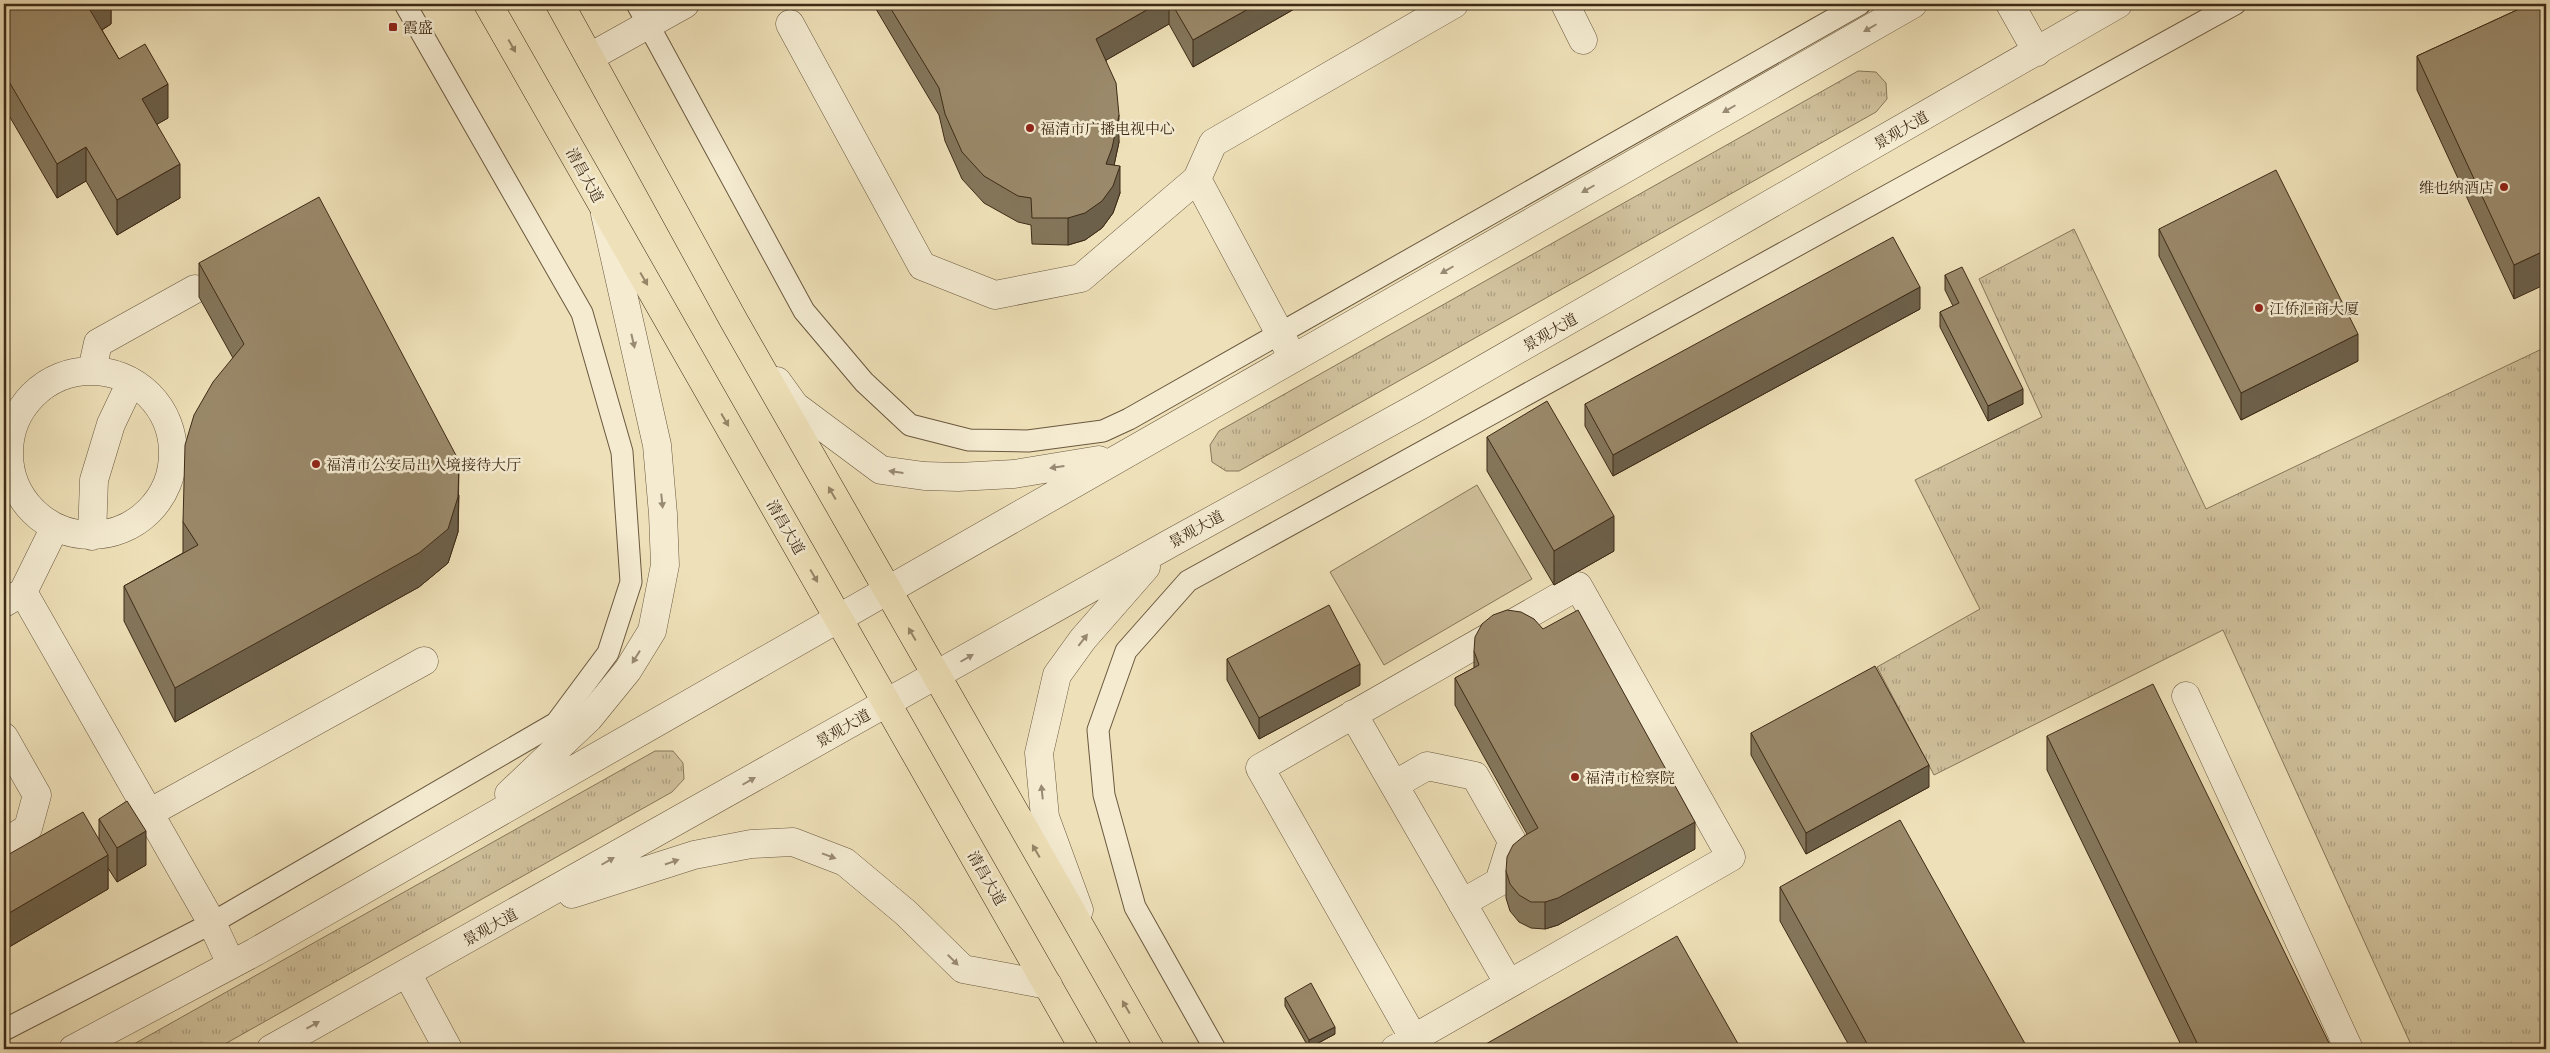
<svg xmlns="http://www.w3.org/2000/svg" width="2550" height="1053" font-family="'Libre Caslon Text','Noto Serif SC',serif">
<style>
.grass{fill:url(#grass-tufts);stroke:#877659}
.pitch{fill:#d0c19c;stroke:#877659}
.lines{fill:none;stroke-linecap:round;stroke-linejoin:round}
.service-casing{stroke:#6a583e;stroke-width:23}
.minor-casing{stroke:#6a583e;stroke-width:29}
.tertiary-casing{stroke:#6a583e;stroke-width:29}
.primary-casing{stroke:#3e2a16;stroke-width:29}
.service{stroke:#f4ebd1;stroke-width:21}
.minor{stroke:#f4ebd1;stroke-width:28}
.tertiary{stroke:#f4ebd1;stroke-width:28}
.primary{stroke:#eee0b8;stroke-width:28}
.wall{fill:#84765b;stroke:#3e2a16}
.shaded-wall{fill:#6c604a;stroke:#3e2a16}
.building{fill:#9a896a;stroke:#3e2a16}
.oneway{fill:#998a74}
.oneway2{fill:#968567}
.poi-dot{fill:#8f2418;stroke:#f4ebd1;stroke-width:2}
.labels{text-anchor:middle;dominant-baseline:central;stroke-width:5;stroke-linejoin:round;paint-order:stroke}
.poi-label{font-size:15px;fill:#3e2a16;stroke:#f4ebd1;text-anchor:start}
.street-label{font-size:15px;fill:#3e2a16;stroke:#f4ebd1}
</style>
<defs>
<pattern id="grass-tufts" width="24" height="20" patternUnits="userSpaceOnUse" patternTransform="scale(1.25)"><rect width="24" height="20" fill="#d0c19c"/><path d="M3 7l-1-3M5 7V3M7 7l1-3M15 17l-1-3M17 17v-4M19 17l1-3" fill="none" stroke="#aa9d7e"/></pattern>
</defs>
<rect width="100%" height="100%" fill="#eee0b8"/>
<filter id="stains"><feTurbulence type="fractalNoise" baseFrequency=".004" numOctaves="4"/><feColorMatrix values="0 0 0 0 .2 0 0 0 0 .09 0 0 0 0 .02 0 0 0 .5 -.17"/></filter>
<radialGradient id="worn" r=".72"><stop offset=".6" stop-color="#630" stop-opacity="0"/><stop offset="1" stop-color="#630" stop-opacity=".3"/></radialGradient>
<path class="grass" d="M1858,71L1876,72L1886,83L1887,99L1876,112L1239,471H1226L1212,462L1210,445L1219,431Z
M2074,229L2206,509L2546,347V1049H2413L2223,630L1934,775L1877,667L1980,609L1915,480L2042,417L1979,279Z
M655,751H673L683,763L684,779L672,792L216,1049H125Z"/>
<path class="pitch" d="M1477,485L1532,579L1384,665L1330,572Z"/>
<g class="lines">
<g class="service-casing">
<path id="service" d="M637,4L804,311L864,382L910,425L969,440L1028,441L1103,431L1129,419L1860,4
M4,1030L212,923L556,723L608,653L631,582L622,452L582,313L405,4
M1215,1049L1135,907L1104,795L1098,730L1126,651L1188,581L2235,4"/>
</g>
<g class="minor-casing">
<path id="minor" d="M1565,4L1583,40
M790,24L922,266L995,295L1081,278L1197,179L1213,143L1454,4
M590,57L685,4
M1197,179L1293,358
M92,370L98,343L195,289
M9 453a82 82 0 1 1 164 0a82 82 0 1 1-164 0Z
M92,536L94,480L111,424L131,382
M23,592L212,923L231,964
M4,603L23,592L55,527
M2186,696L2349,1049
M1353,714L1509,984
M4,737L37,795L28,828L4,843
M1394,785L1427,766L1475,776L1512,841L1499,882L1462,903
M149,813L424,661
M407,973L448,1049
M1395,1049C1508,985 1619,921 1731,857L1578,586L1260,768L1414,1039"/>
</g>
<g class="tertiary-casing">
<path id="tertiary" d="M2010,4L2037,52
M777,381L795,406L881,470L924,476L958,477L1014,474L1099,460
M509,794L589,718L628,670L652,631L665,565L663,514L657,445L605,214
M572,894L694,855L751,844L793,842L845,862L906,913L963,969L1048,985
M1079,910L1045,817L1039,753L1057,675L1083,639L1146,567
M73,1049L255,952L1913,4
M271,1049L1169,544L1421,405L2118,4"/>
</g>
<g class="primary-casing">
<path id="primary" d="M488,4L1084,1049
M560,4L734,321L1150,1049"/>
</g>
<use href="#service" class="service"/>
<use href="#minor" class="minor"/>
<use href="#tertiary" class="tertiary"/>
<use href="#primary" class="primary"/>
</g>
<path class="wall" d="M4,4H111V24L102,30L119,59L168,118L157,124L180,198L117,235L86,181L57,198L4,107Z
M873,4H1303L1193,67L1169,24L1106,60L1119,142L1114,165L1120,193L1113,213L1102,228L1085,240L1068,245L1032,244L1031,225L1018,222L984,203L962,179L945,141L939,115Z
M2530,4L2514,299L2417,90V56Z
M2159,229L2358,361L2241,420L2159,256Z
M199,263L459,495L458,532L448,563L419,587L175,722L124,621V586L183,553V522L233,358L199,297Z
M1945,275L2023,404L1988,421L1940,327V312L1953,306L1945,290Z
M1920,309L1613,476L1585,426V404Z
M1487,437L1614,551L1554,585L1487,471Z
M1474,651L1695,849L1558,925L1545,929L1531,928L1519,922L1510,911L1506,898V871L1527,834L1455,705V678L1474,668Z
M1227,659L1360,685L1259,739L1227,680Z
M1751,733L1929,787L1806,854L1751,755Z
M2047,736L2332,1049H2183L2047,770Z
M99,819L146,865L117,882L108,868V889L4,950V857L99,840Z
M1780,887L2028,1049H1851L1780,921Z
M1285,998L1335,1034L1309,1048L1285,1006Z"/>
<path class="shaded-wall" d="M88,4H111V24L87,39V5Z
M1157,4H1169V24L1096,66V39Z
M1257,4H1303L1193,67V40Z
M168,84V118L142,133V99Z
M1119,115V142L1112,175L1106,164Z
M86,147V181L57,198V164Z
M180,164V198L117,235V200Z
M1120,166V193L1113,213L1102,228L1085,240L1068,245V218Z
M2546,250V284L2514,299V265Z
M1920,287V309L1613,476V455Z
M2358,334V361L2241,420V393Z
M2023,389V404L1988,421V406Z
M459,461L458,532L448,563L419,587L175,722V688Z
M1614,516V551L1554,585V551Z
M1360,664V685L1259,739V718Z
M1929,765V787L1806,854V833Z
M1695,822V849L1558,925L1545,929V902Z
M146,831V865L117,882V848Z
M108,855V889L4,950V916Z
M1335,1027V1034L1309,1048V1040Z"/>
<path class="building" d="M4,4H88L87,5L119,59L145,44L168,84L142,99L180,164L117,200L86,147L57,164L4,73Z
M888,4H1157L1096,39L1116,83L1119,115L1112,148L1106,164L1120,166L1113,186L1102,201L1085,213L1068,218H1032L1031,198L1018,196L984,176L962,152L945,114L939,88Z
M1172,4H1257L1193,40Z
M2530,4H2546V250L2514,265L2417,56Z
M2276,170L2358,334L2241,393L2159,229Z
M319,197L459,461L458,497L448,529L419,553L175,688L124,586L198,545L183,522L185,445L194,415L213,382L244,344L199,263Z
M1893,237L1920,287L1613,455L1585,404Z
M1962,267L2023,389L1988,406L1940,312L1959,303L1945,275Z
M1547,401L1614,516L1554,551L1487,437Z
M1329,605L1360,664L1259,718L1227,659Z
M1507,610L1521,612L1534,619L1543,629L1578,610L1695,822L1558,898L1545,902H1531L1519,895L1510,884L1506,871L1507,857L1513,845L1524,836L1538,828L1455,678L1479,665L1474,651L1475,637L1482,624L1493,615Z
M1875,666L1929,765L1806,833L1751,733Z
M2153,684L2332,1049H2200L2047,736Z
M127,801L146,831L117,848L99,819Z
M83,812L108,855L4,916V857Z
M1900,820L2028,1049H1870L1780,887Z
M1677,936L1741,1049H1477Z
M1311,983L1335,1027L1309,1040L1285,998Z"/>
<defs><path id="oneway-solid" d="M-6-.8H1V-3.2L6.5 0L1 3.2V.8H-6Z" transform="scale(1.25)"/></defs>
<g class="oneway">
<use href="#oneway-solid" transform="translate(1870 28) rotate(150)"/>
<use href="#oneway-solid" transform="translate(1729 109) rotate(150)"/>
<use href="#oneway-solid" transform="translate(1588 189) rotate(150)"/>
<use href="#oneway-solid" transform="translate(1447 270) rotate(150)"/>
<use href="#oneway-solid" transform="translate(633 341) rotate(77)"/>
<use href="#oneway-solid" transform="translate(1057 467) rotate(172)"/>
<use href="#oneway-solid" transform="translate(896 472) rotate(-172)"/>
<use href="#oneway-solid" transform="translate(662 501) rotate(84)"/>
<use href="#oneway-solid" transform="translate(1083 640) rotate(-52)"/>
<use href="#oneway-solid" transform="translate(636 657) rotate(122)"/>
<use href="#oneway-solid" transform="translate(967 658) rotate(-30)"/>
<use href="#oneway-solid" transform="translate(749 781) rotate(-30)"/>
<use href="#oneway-solid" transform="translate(1042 792) rotate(-96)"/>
<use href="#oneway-solid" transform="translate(829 856) rotate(20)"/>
<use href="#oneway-solid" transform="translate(608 861) rotate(-30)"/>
<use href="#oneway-solid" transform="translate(672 862) rotate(-19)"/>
<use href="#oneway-solid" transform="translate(953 960) rotate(45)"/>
<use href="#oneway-solid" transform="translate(313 1025) rotate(-29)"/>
</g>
<g class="oneway2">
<use href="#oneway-solid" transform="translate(512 46) rotate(61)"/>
<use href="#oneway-solid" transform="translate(644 279) rotate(60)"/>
<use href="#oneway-solid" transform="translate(725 420) rotate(60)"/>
<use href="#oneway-solid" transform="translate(832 493) rotate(-120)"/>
<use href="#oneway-solid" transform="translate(814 576) rotate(60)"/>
<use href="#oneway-solid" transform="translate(912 634) rotate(-120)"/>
<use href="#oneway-solid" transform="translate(1036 851) rotate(-120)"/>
<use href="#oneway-solid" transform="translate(1126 1007) rotate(-120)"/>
</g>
<g class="poi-dot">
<rect x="388" y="22" width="10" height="10" rx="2.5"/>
<circle cx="1030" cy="128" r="5"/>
<circle cx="2504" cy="187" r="5"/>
<circle cx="2259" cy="308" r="5"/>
<circle cx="316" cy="464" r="5"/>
<circle cx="1575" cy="777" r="5"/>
</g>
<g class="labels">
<g class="poi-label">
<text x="403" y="27">霞盛</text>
<text x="1040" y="128">福清市广播电视中心</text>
<text x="2494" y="187" text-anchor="end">维也纳酒店</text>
<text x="2269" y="308">江侨汇商大厦</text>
<text x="326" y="464">福清市公安局出入境接待大厅</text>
<text x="1585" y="777">福清市检察院</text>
</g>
<g class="street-label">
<text transform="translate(1901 130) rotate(-30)">景观大道</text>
<text transform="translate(585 175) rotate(61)">清昌大道</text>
<text transform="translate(1550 332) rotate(-30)">景观大道</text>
<text transform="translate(786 527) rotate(60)">清昌大道</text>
<text transform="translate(1196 529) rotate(-29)">景观大道</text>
<text transform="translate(843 728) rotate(-30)">景观大道</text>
<text transform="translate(987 878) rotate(60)">清昌大道</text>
<text transform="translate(490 927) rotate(-29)">景观大道</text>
</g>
</g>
<rect width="2550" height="1053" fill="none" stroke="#eee0b8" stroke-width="20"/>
<rect x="5" y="5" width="2540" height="1043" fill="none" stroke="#3e2a16" stroke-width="2.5"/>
<rect x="10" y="10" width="2530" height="1033" fill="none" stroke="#3e2a16"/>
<rect width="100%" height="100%" filter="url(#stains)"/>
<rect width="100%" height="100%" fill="url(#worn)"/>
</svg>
